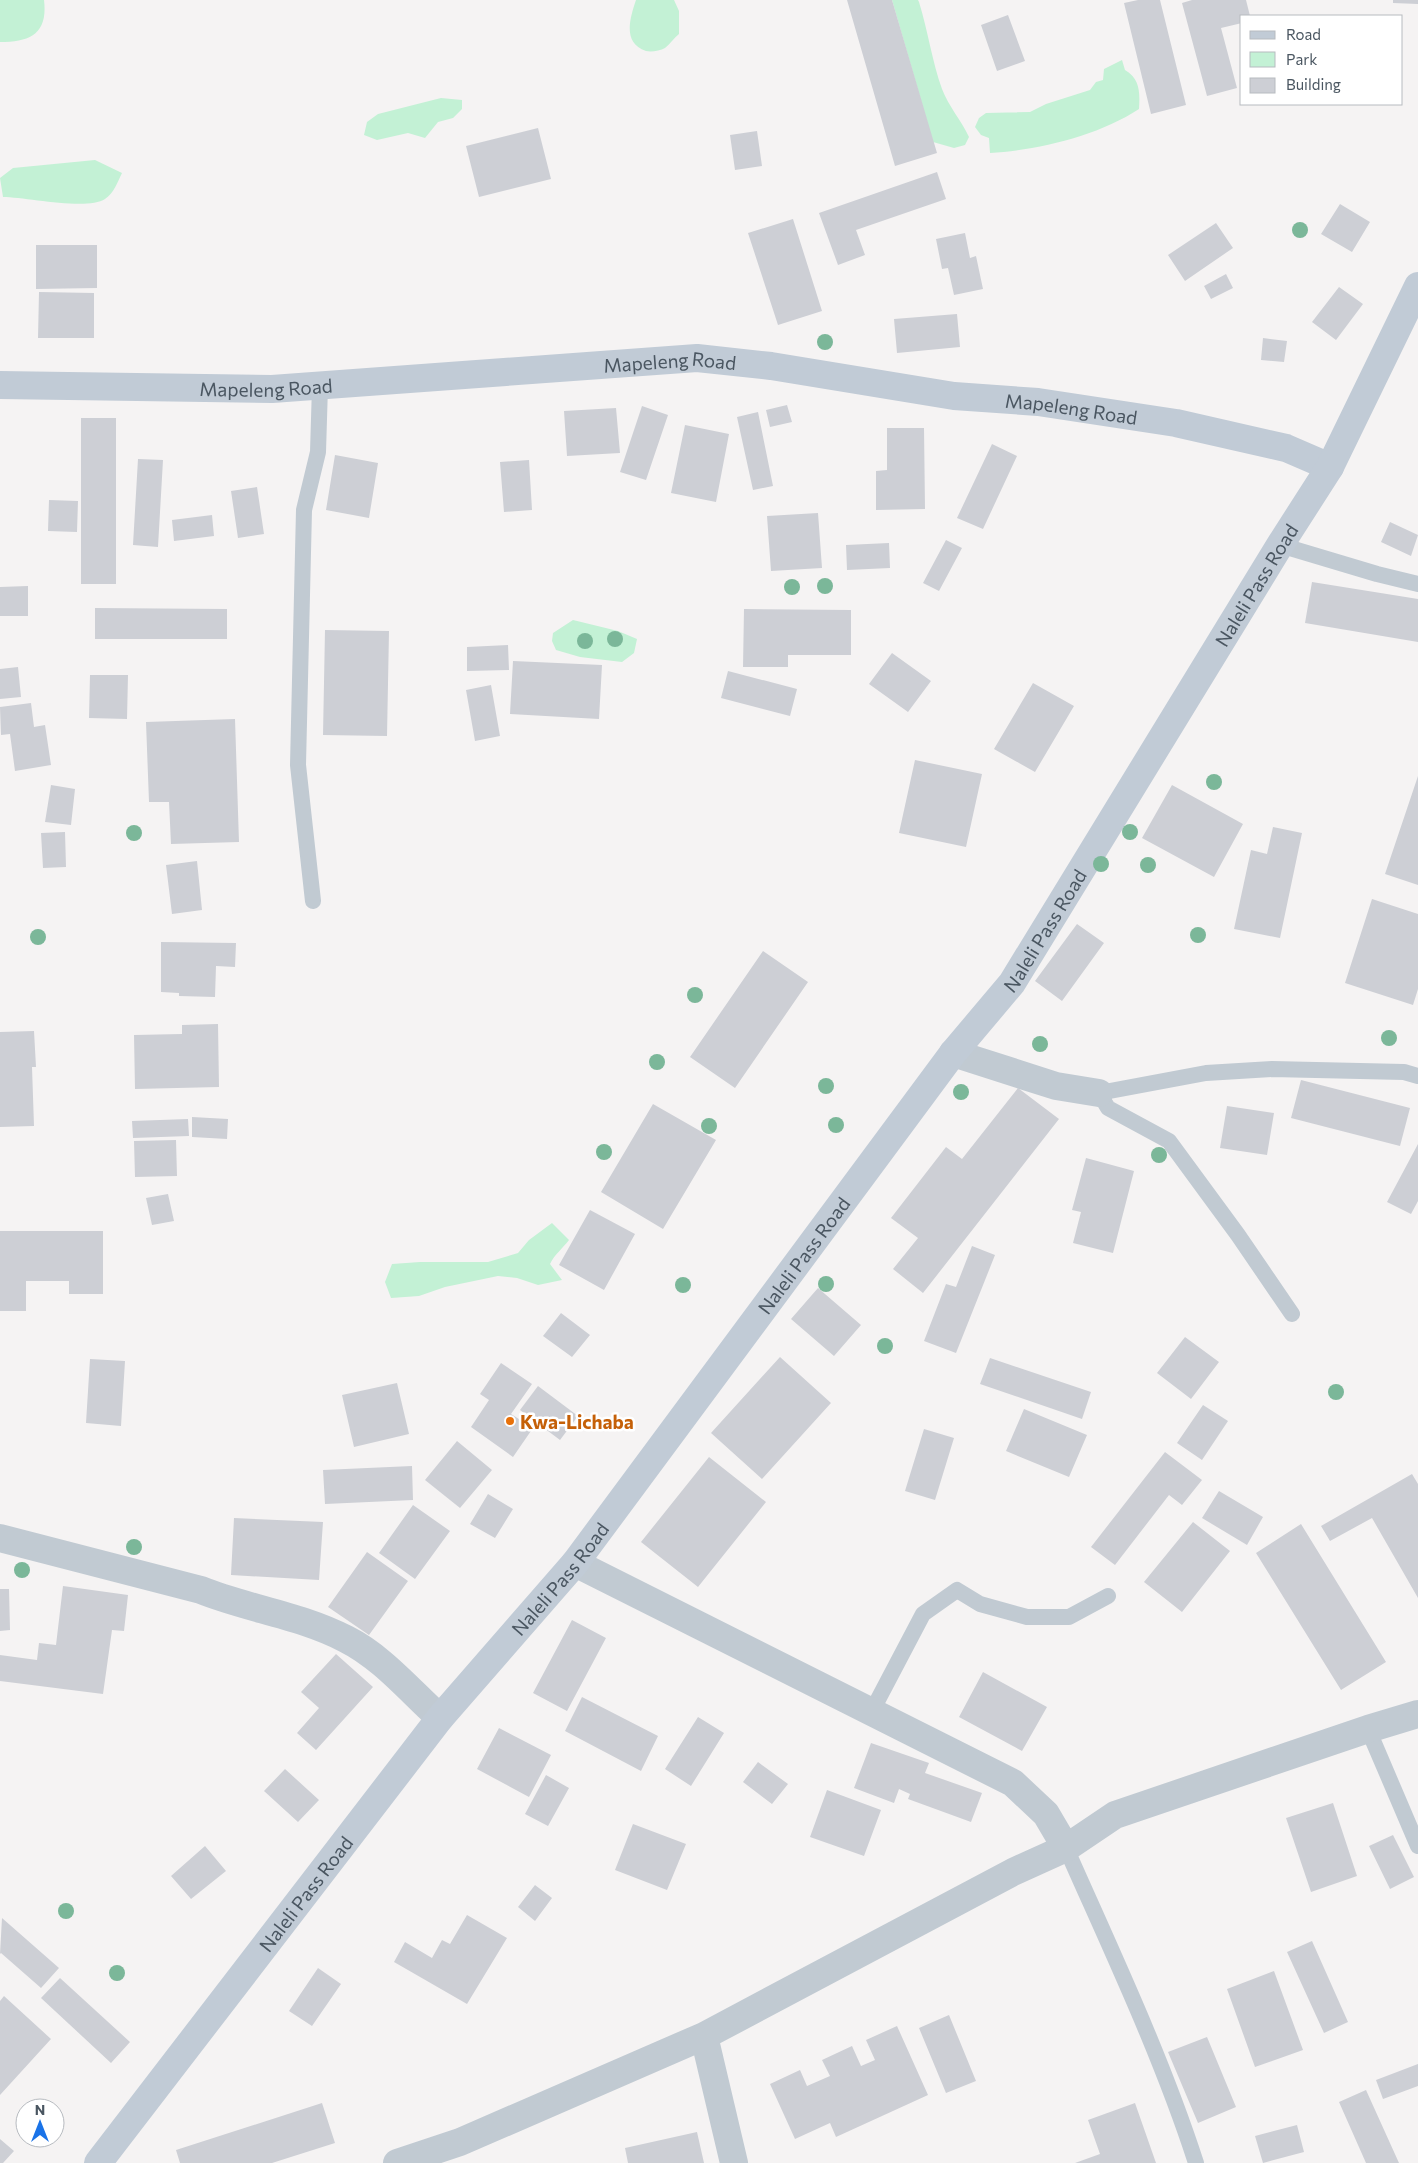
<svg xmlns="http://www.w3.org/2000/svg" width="1418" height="2163" font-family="Commissioner,sans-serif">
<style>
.green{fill:#c3f1d5}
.building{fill:#cdcfd5}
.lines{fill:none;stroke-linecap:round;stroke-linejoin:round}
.lane{stroke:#c1cad2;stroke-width:16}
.street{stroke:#c1cad2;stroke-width:28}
.secondary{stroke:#c1cbd6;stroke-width:28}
.tree{fill:#7bb799}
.food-dot{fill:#e8710a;stroke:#fff;stroke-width:2}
.labels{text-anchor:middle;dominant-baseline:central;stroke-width:5;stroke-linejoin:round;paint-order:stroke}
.street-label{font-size:19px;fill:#4a5661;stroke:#fff}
.food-label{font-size:19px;font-weight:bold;fill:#c56008;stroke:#fff;text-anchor:start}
</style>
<rect width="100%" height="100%" fill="#f5f3f3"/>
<path class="green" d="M0,0H44C48,33 31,42 0,42Z
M636,0H674L679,11V34C674,38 670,44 665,48C660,51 651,52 646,51C622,43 630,18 636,0Z
M892,0H918L919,2C928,31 932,61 942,89C949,107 961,120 969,137L965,145L954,148L933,142Z
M1122,60L1125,70C1140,79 1140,92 1139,109C1098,136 1038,150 990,153L989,138L981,135L975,127L979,118L986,113L1030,112L1046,104L1090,90L1096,82L1103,80L1104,69Z
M441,98L462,100V109L453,118L438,122L425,138L408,133L377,140L364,135L367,122L378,114Z
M95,160L122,173C117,183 114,193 105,199C87,211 26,197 3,197L0,178L13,168Z
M573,620L618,631L637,639L634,653L622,662L580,657L556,650L552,641L553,633Z
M552,1223L569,1240C563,1248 554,1255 550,1264L562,1280L538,1285L517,1278L498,1276L445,1287L419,1296L391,1298L385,1282L392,1264L420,1262H488L518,1253L529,1240Z"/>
<path class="building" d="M847,0H892L937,153L895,166Z
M1138,0H1160L1186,105L1151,114L1124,3Z
M1192,0H1246L1250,16H1242V23L1221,28L1237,88L1207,96L1182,3Z
M1393,0H1418V4L1393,3Z
M1008,15L1025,61L997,71L981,25Z
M538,128L551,179L479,197L466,146Z
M757,131L762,166L735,170L730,135Z
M937,172L946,199L856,230L865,255L838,265L819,213Z
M1340,204L1370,222L1352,252L1321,234Z
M793,219L822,311L778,325L748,233Z
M1216,223L1233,248L1185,281L1168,255Z
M965,233L970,258L976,256L983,289L954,295L948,268L942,269L936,239Z
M36,245H97V288L36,289Z
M1226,274L1233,288L1211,299L1204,286Z
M1339,287L1363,304L1336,340L1312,322Z
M39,292L94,293V338H38Z
M957,314L960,347L897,353L894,319Z
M1263,338L1287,341L1284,362L1261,360Z
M787,405L792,422L770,427L766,410Z
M642,406L668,415L646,480L620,472Z
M616,408L620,453L567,456L564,411Z
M758,412L773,486L753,490L737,417Z
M81,418H116V584H81Z
M685,425L729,434L716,502L671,493Z
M887,428H924L925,509L876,510V471L887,470Z
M992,444L1017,456L983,529L957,518Z
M335,455L378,463L369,518L326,510Z
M138,459L163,460L158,547L133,545Z
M529,460L532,510L504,512L500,462Z
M257,487L264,534L238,538L231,491Z
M49,500L78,501L77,532L48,531Z
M818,513L822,568L771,571L767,516Z
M212,515L214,536L174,541L172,520Z
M1390,522L1418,535L1411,556L1381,542Z
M946,540L962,548L939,591L923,583Z
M889,543L890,568L847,570L846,545Z
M1312,582L1418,599V642L1305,623Z
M28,586V616H0V587Z
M95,608L227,609V639H95Z
M744,609L851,610V655H788V667H743Z
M325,630L389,631L387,736L323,735Z
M508,645L509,670L467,671V647Z
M892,653L931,681L908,712L869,684Z
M513,661L602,665L599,719L510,714Z
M18,667L21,697L0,699V669Z
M728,671L797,689L790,716L721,698Z
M90,675H128L127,719L89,718Z
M1033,683L1074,706L1035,772L994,749Z
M491,685L500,736L475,741L466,690Z
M31,703L34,727L45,725L51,765L15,771L10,734L1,735L0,707Z
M235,719L239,842L171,844L169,802H149L146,722Z
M915,760L982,774L966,847L899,833Z
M1418,776V885L1385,874Z
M51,785L75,789L71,825L45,822Z
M1172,785L1243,824L1214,877L1142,838Z
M1273,827L1302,833L1280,938L1234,929L1251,850L1267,854Z
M65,832L66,867L43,868L41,833Z
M197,861L202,910L172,914L166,865Z
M1372,899L1418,914V989L1413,1005L1345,983Z
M1077,924L1104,943L1062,1001L1035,981Z
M161,942L236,943L235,967L216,966L215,997L179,996V993L161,992Z
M763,951L808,982L735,1088L690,1057Z
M218,1024L219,1087L135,1089L134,1035L182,1034V1025Z
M34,1031L36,1067H32L34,1126L0,1127V1032Z
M1301,1080L1410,1108L1400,1146L1291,1118Z
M1018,1088L1059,1119L923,1293L893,1269L918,1238L891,1218L946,1147L962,1159Z
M653,1104L716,1140L663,1229L601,1192Z
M1227,1106L1274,1113L1267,1155L1220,1148Z
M192,1117L228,1119L227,1139L192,1137Z
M188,1119L189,1136L133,1138L132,1121Z
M176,1140L177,1176L135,1177L134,1141Z
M1418,1144V1201L1411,1214L1387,1202Z
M1086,1158L1134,1171L1113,1253L1073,1243L1081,1212L1072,1210Z
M168,1194L174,1221L152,1225L146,1198Z
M590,1210L635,1234L604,1290L559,1265Z
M0,1231H103V1294H69V1281H26V1311H0Z
M972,1246L995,1255L956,1353L924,1341L946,1284L956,1287Z
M818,1288L861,1325L834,1356L791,1319Z
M561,1313L590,1335L572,1357L543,1336Z
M1185,1337L1219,1362L1191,1399L1157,1373Z
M780,1357L831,1403L762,1479L711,1433Z
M990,1358L1091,1392L1082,1419L980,1384Z
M90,1359L125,1361L121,1426L86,1423Z
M501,1363L532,1384L511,1414L533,1428L513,1457L471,1427L489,1400L480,1394Z
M397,1383L409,1434L354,1447L342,1395Z
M538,1386L578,1416L560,1440L520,1410Z
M1203,1405L1228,1421L1202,1460L1177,1443Z
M1024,1409L1087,1435L1069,1477L1006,1451Z
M924,1429L954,1438L935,1500L905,1491Z
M457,1441L492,1470L460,1508L425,1480Z
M1165,1452L1202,1480L1182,1505L1169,1495L1115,1565L1091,1547Z
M709,1457L766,1502L698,1587L641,1542Z
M412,1466L413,1500L325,1504L323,1470Z
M1412,1474L1418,1484V1598L1372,1518L1330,1541L1321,1526Z
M1219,1491L1263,1517L1247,1545L1202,1518Z
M488,1494L513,1509L495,1538L470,1524Z
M413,1505L450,1531L415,1579L379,1553Z
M234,1518L323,1522L319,1580L231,1575Z
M1193,1522L1230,1551L1182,1612L1144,1582Z
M1301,1524L1386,1662L1341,1690L1256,1553Z
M367,1552L408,1581L369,1635L328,1607Z
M63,1586L128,1595L124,1631L112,1630L103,1694L0,1681V1655L37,1660L39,1643L56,1645Z
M0,1589H9L10,1630L0,1631Z
M572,1620L606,1638L567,1711L533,1693Z
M336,1654L373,1687L316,1750L297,1733L319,1708L301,1692Z
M983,1672L1047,1707L1022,1751L959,1717Z
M582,1697L658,1736L641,1771L565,1731Z
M698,1717L724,1733L691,1786L665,1769Z
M499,1728L551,1755L529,1797L477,1769Z
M871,1743L929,1763L925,1773L982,1793L971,1822L908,1799L910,1794L899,1789L894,1803L854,1788Z
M758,1762L788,1784L772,1804L743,1782Z
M285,1769L319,1800L298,1822L264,1791Z
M546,1775L569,1788L548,1826L525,1814Z
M827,1790L881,1810L864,1856L810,1837Z
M1333,1803L1357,1876L1311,1892L1286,1818Z
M633,1824L686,1844L667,1890L615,1870Z
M1393,1835L1414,1877L1390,1889L1369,1846Z
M205,1846L226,1871L191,1899L171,1876Z
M535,1885L552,1898L535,1921L518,1907Z
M467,1915L507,1938L467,2004L394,1962L405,1942L432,1958L442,1940L450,1944Z
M2,1918L59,1968L41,1988L1,1953L0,1954Z
M1312,1941L1348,2022L1324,2033L1287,1952Z
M318,1968L341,1984L312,2026L289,2011Z
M1274,1971L1303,2050L1255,2067L1227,1989Z
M60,1978L130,2042L111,2063L41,1998Z
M4,1996L51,2039L0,2095V2001Z
M949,2015L976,2081L946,2093L919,2028Z
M897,2026L928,2095L836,2137L830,2123L795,2139L770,2084L800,2070L807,2086L830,2076L822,2060L852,2046L861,2066L875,2060L866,2040Z
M1207,2037L1236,2107L1198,2123L1168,2052Z
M1418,2064V2086L1383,2099L1376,2080Z
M1366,2090L1399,2163H1366L1339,2102Z
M322,2103L335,2143L272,2163H180L176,2150Z
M1135,2103L1156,2163H1075L1100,2154L1088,2120Z
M1297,2125L1304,2152L1263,2163L1255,2136Z
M697,2132L704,2163H628L625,2148Z
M0,2139L14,2151L3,2163H0Z"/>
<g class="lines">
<path class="lane" d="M1280,545L1377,574L1418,584
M313,901L298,765L304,510L318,452L320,386
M1292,1314L1238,1235L1169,1141L1108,1108L1099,1093L1206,1073L1272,1069L1404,1072L1418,1076
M872,1711L923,1614L957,1590L980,1604L1027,1617H1069L1108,1596
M1368,1729L1418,1846
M1066,1848C1112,1952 1161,2055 1196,2163"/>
<path class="street" d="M953,1053L1056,1086L1099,1093
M0,1538L201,1590C248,1609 300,1615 346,1639C382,1657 410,1691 440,1718
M575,1563L1013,1783L1046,1814L1066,1848
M704,2036L734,2163
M397,2163L460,2142L704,2036L1013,1872L1066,1848L1115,1815L1368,1729L1418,1714"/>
<g class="secondary">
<path id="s1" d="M0,385L272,389L697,358L771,366L954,396L1038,402L1176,423L1286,448L1330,467"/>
<path id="s2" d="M98,2163L440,1718L575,1563L953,1053L1012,983L1280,545L1330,467L1418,286"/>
</g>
</g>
<g class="tree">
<circle cx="1300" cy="230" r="8"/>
<circle cx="825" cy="342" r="8"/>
<circle cx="825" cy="586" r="8"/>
<circle cx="792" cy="587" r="8"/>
<circle cx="615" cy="639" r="8"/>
<circle cx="585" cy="641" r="8"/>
<circle cx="1214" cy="782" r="8"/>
<circle cx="1130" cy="832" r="8"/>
<circle cx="134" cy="833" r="8"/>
<circle cx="1101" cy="864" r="8"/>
<circle cx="1148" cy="865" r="8"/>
<circle cx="1198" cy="935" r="8"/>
<circle cx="38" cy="937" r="8"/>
<circle cx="695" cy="995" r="8"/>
<circle cx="1389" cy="1038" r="8"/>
<circle cx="1040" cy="1044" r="8"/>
<circle cx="657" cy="1062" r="8"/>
<circle cx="826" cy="1086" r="8"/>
<circle cx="961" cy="1092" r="8"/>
<circle cx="836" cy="1125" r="8"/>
<circle cx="709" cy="1126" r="8"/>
<circle cx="604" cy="1152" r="8"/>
<circle cx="1159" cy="1155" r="8"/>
<circle cx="826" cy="1284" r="8"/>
<circle cx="683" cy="1285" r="8"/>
<circle cx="885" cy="1346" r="8"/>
<circle cx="1336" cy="1392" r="8"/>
<circle cx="134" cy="1547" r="8"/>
<circle cx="22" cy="1570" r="8"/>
<circle cx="66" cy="1911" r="8"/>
<circle cx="117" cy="1973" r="8"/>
</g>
<circle class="food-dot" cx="510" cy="1421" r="5"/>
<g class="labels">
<g class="street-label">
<text stroke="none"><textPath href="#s1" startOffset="671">Mapeleng Road</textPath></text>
<text stroke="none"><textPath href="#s1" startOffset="266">Mapeleng Road</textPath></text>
<text stroke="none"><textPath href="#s1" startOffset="1076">Mapeleng Road</textPath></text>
<text stroke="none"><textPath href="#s2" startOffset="1960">Naleli Pass Road</textPath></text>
<text stroke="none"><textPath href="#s2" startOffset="1555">Naleli Pass Road</textPath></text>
<text stroke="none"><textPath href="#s2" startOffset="1150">Naleli Pass Road</textPath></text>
<text stroke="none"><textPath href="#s2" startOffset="745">Naleli Pass Road</textPath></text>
<text stroke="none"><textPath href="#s2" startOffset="340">Naleli Pass Road</textPath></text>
</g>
<g class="food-label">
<text x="520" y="1421">Kwa-Lichaba</text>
</g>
</g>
<rect x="1240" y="15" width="162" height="90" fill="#ffffff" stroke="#b7bbc0"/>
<rect x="1250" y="31" width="25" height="8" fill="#c1cbd6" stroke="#b7bbc0"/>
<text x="1286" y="40" font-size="15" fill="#4a5661">Road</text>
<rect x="1250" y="52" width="25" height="15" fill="#c3f1d5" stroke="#b7bbc0"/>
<text x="1286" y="65" font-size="15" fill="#4a5661">Park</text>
<rect x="1250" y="78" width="25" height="15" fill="#cdcfd5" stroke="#b7bbc0"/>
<text x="1286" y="90" font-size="15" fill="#4a5661">Building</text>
<g transform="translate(40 2123)"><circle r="24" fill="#ffffff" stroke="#b7bbc0"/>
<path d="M0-4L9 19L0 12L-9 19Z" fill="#1a73e8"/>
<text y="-8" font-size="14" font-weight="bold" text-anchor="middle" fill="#4a5661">N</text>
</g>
</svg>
